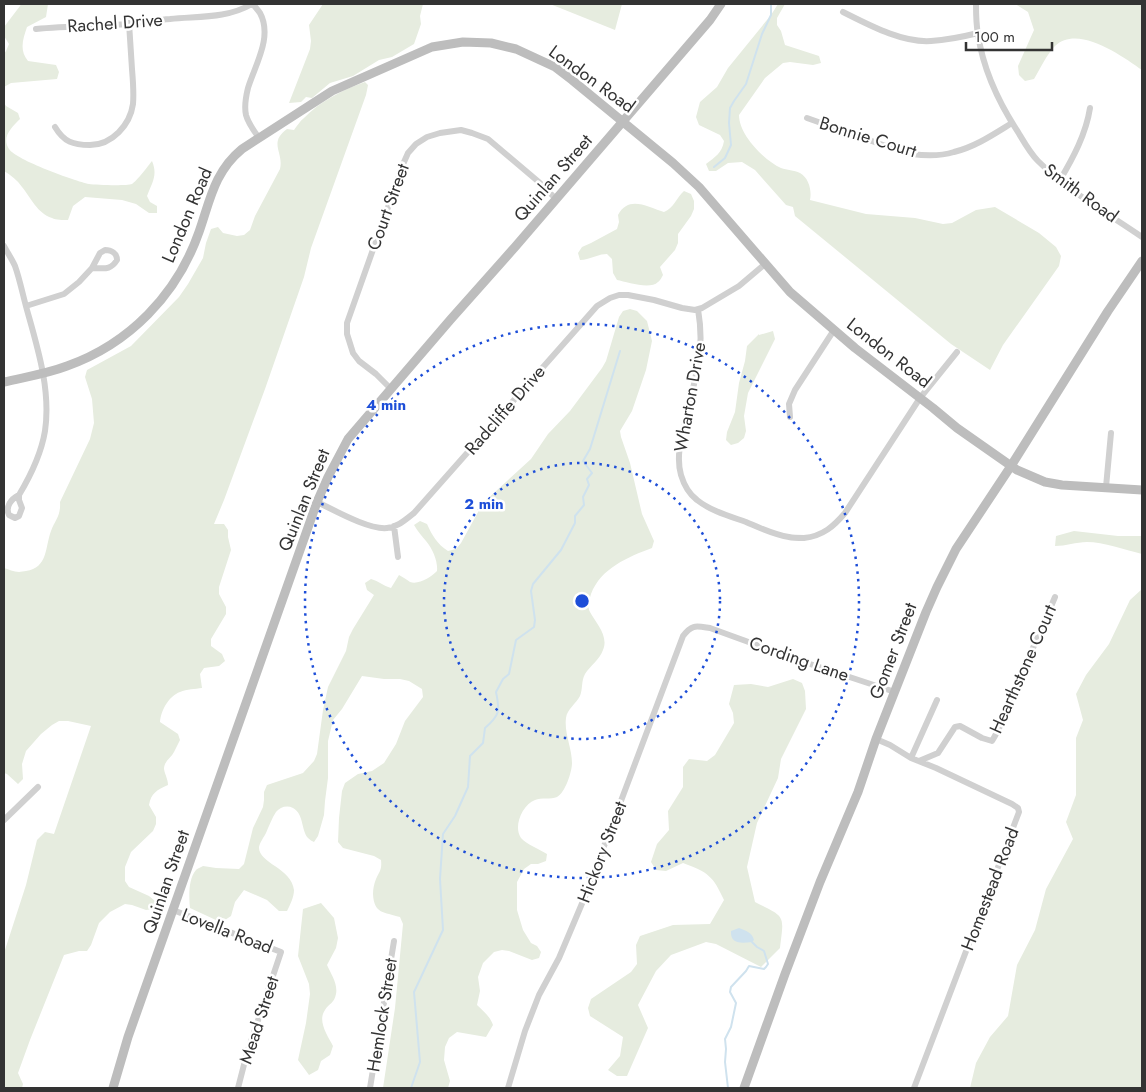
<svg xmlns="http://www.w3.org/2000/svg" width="1146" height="1092" font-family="Jost,sans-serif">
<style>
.green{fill:#e6ecdf}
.water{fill:#cfe2ee}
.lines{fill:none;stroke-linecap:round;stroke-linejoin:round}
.stream{stroke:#cfe2ee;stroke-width:2}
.street{stroke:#d0d0d0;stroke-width:6}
.secondary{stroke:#bdbdbd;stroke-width:9}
.ring{fill:none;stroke:#1d4ed8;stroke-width:2.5;stroke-dasharray:2.5 5}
.labels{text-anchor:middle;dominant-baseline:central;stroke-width:5;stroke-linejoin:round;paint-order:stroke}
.street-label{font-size:18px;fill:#333;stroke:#fff}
.centre{fill:#1d4ed8;stroke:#fff;stroke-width:2.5}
.ring-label{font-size:15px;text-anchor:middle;font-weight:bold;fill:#1d4ed8;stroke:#fff;stroke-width:5;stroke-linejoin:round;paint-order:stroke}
</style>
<rect width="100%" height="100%" fill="#fff"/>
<path class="green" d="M21,4H48L46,17L27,27C23,39 19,50 28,61L56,65L59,72L57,79L11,83L4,87V54L6,51L9,44L4,36V27L20,6Z
M323,4H423L420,16L421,24L414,44L392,57L379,60L353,76L330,83L312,98L306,97L301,102L289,103L310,49L311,41L309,25Z
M550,4H622L615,30Z
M778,4H785L777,18V25L781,31L785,45L819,56L821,63L813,65L790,62L783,63L765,78L739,115C739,135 764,160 781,168C787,170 794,170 800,173C809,178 812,191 810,200L866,214L915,218L943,224L952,223L976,210L995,207L1039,233L1056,247L1061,256L1059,266L1003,345L990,370L951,344L795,216L793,207L786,205L755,170L742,162L728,163L716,171H709L706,164C715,157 722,153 724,141L720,135L699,125L696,117L700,102L717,87L728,68L771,15Z
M1015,4H1142V70C1122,56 1078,24 1055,46C1047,54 1040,69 1034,79L1025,81L1019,75L1018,66L1034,30L1028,12Z
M365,82L368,85L366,95L311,248L304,277L265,389L224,500L214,524H224L228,530V537L231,550L219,587V594L226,607V614L211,639V646L222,654L225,661L219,666L204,668L200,674L202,688C195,689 187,689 180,692C169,696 161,710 160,722L178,734L180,740C178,744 176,748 174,752C171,758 164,761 164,769C165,775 168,779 168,785C157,790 151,793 149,805L156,817V824L153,831L131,852L125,867V881L129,887L149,896L155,901L153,909L146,910L132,905L125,904L110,912L99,923L91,945L87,951H79L64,955L30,1040L18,1073L23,1084L22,1088H4V953L26,885L37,840L45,832L54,834L91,726L68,721H59L52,725L41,734L26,751L22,764L23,779L18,784L7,774L4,773V568C8,569 14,572 19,572C21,572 24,571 26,571C48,568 45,547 51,531C55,520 61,516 60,502L90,439L94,423L92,399L85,377L87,370L131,346L179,297L188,284L203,258L206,243L211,229L218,227L223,233L237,236L244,235L250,230L255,216L280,169C284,152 268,143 287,129L294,130C297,126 300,121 304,118C319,102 344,89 365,82Z
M4,103L6,106L18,113L20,119C12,127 1,137 9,149C16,160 75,181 89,184C96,185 127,186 132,184C137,181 148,166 152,161C158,175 152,183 147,196L150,202L157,206V213H149L136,204L122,200L85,197L73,206L68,220C63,220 56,220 52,218C37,213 31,198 22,187C17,180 11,175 4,171Z
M684,191L691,194L694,201V209L691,216L678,234V243L675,250L660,267L663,275C662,277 660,281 658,282C650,290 627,282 617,280L613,273L612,259L607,254C597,254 590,260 580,260L578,253L582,247L591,243L617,229L619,222L618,215C629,195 647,207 664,212C674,208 676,198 684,191Z
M630,309L637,311L647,321L652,341L646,370L632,411L620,431L621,437L630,463L642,514L654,541L652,548C628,557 601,568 591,594C589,601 587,606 590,612C596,623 609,636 603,650C600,659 590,666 585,674C581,681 583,689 580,696C576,704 567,709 566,718C564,733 572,748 572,763C572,772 565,793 557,797C551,800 541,797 535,800C522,805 513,827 521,838C526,844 541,850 547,854L546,861L538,864H531L524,869L517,882V910L523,930L531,943L537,946L541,952L539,958L532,960L509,951L502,950L494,952L483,963L478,977L480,991L477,1005C483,1011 490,1016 493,1025L486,1037L457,1032L449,1038L445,1047L444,1060L450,1081L448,1088H383L395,1008L403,924L400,917C384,912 374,914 373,894C373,889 374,884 376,879C380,871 382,869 381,860L374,856L343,848L338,842L339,818L342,791L345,783L358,774L372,771L384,763L396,744L405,721L423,697L422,689L409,681L400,679H384L362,676L342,709L333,720L328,741V778L325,801L324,815L318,836L314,842C312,841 310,840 308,838C301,830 304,814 293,808C287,805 280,807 276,812C272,818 269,826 266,833C264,837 260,842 259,847C258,863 292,868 294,890C294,897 290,905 287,911H279L267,900L244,890L235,902L231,916L225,920L218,921L190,908C189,898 188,879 196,870C197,869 201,867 203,866L216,868L239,869L244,864L253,828L263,807L264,800V792L267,785L303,773L314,761L317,754L323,710L328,687L346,651L349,637L353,629L374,595L367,590L365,583L371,579C379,581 383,586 391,588L399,575C403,577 407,580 410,582C419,585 431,577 437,571C438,562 433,549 426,541C422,536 418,532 414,525L420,521L427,524C432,535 437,544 448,551L456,549L461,543L483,503L531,459L548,434L570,411L602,368L606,361L619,317L623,311Z
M773,331L775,339L748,393L744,416L746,431L744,438L738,443L731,445L726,440L727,432L735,412L739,383L745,361L747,346L759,334V335Z
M1074,531L1118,536H1142V554C1126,550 1103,542 1087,542C1076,542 1066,546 1055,546L1056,536Z
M1142,589V1088H970L976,1063L990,1037L1008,1016L1017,965L1035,930L1046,889L1073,839L1066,822L1076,795V738L1083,720L1076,694L1086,675L1109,644L1130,600Z
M793,679L802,683L805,691L806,709L781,759L778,778L757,823L747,867L755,902C786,918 784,914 780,948L761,967L716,944L706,942L671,955L656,971L638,1005L648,1028L627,1076H617L608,1070L620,1056L623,1037L590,1016L588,1008L591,999L631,972L637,964L636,945L640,936L673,925L710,924L724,900C713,876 708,872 683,863L666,871L656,870L651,862L657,844L669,830L668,811L683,787V767L689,759L707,761L715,755L734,723L733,713L729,704L734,685L751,684L768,687Z
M321,903L334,918L338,938L336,948L327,965C331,974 338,984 336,994C334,1004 329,1003 325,1010C317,1021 328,1036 333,1046L330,1055L321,1061L318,1070L309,1075L298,1060L306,1023L310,994L309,984L298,956L303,909Z"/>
<path class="water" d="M739,928C746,931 752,932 754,940L752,942C743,943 730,945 731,931Z"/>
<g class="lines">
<path class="stream" d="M714,167L725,158L731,145L729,123L730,108L734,101L746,84L762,34L771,15V4
M411,1088L420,1062L414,992L443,930L440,879L443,834L455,816L468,787L470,756L483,743L485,728C500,715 500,711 496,692L503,679L509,674L516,640L534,627L535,620L531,591L533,584L561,550L575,523V516L584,505L583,497L589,485L587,479L592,473L583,461L590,449L620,351
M728,1088L725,1062L726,1049L725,1039L731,1027L736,1003L730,992L731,987L746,971L749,966L764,969L766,967L768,964L764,951L757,947L752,942"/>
<path class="street" d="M253,4C255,7 258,10 260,13C273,37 255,65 248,88C246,96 244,106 246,115C248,123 254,131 259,138
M976,4C976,14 976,24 978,34C983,69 999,103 1018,132C1024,142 1030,153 1038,161C1068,191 1107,213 1142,237
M843,12C869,25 902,43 931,41C947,40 962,37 978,33
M36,29C66,26 97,26 128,24C142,23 156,20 170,19C198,16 226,19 252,4
M807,118C832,127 858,136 883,145C892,148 903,152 912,154C926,156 941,156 954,152C975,147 994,134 1012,123
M55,127C64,142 73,145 90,145C112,145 130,125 133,104C134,92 133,81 132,69C131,54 130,39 129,23
M1060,180C1073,158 1086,134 1090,108
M4,246C7,252 12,259 15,266C20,280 23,296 27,310C38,349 51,391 45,431C41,455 31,475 19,495
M105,250C111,250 117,253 117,260C110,271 104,268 92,268L100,253Z
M26,306L64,294L79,282L92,268
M698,309C701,327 702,345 698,363C695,383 690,402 685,422C681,440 676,457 681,475C684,485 689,494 697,500C711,511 729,516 746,522C760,528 774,535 789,537C793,538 799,538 804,538C823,536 834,526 845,513L920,398L957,352
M391,389L376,374L359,361L353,353L347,334V323L404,162L408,153L416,144L427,137L440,133L461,130L472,133L488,139L540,183L556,199
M790,417L789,404L795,390L834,330
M1106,487L1111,433
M19,495V500L22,508L19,516L15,518L9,515C5,507 11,499 19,495Z
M317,502C334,510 369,530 387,528C398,527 406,519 414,513L597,306L610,298L619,295H628L654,300L682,308L695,310L702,308L739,286L765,264
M394,526L398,557
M876,739L890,745L911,758L936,768L1012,804L1018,808L1019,812L914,1088
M911,758L937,700
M919,761L938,753L955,727L960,726L982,738L992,741C1006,718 1014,693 1024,669C1034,645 1045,621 1055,597
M4,820L38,787
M173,910L281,952L247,1053L238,1088
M370,1088L394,941
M508,1088L525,1031L539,995L559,958L586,894L683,636C692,624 696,626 710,628L801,661L895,692"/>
<path class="secondary" d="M4,382C25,377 46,374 67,366C129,344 177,295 199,232C210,201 214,172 242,149L332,91L432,47L463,42L491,43L516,49L555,67L572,80L673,163L699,187L790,292L855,348L933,408L957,428L1017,470L1045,482L1062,485L1142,490
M113,1088L128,1037L317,502L328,477L348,439L451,319L515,247L710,20L721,4
M744,1088L785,974L820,882L858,792L876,739L926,612L937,587L956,549L1011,466L1108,311L1142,261"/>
</g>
<g class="ring">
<circle cx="582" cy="601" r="138"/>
<circle cx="582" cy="601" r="277"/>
</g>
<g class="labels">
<g class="street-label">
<text transform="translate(115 23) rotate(-4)">Rachel Drive</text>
<text transform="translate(592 79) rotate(36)">London Road</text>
<text transform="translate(868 137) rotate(17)">Bonnie Court</text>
<text transform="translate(553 178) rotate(-49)">Quinlan Street</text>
<text transform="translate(1081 193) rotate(36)">Smith Road</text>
<text transform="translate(388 207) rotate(-70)">Court Street</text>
<text transform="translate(187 215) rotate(-67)">London Road</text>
<text transform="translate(889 353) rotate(38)">London Road</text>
<text transform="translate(690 397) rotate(-80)">Wharton Drive</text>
<text transform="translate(505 410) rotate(-49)">Radcliffe Drive</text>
<text transform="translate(304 500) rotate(-68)">Quinlan Street</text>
<text transform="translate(893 651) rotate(-69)">Gomer Street</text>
<text transform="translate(799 659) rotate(19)">Cording Lane</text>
<text transform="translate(1023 669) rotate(-66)">Hearthstone Court</text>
<text transform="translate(602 852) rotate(-69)">Hickory Street</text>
<text transform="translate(166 882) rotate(-71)">Quinlan Street</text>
<text transform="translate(990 889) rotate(-69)">Homestead Road</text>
<text transform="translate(227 931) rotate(21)">Lovella Road</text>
<text transform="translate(382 1015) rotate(-81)">Hemlock Street</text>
<text transform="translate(259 1020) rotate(-72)">Mead Street</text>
</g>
</g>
<circle cx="582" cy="601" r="8" class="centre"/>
<g class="ring-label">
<text x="386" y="410">4 min</text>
<text x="484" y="509">2 min</text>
</g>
<rect width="1146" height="1092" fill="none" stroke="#333333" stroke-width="10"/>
<path d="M966 42v8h86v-8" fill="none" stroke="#333333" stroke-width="2.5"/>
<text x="974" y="42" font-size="15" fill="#333333" stroke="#ffffff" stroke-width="4" paint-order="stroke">100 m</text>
</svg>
